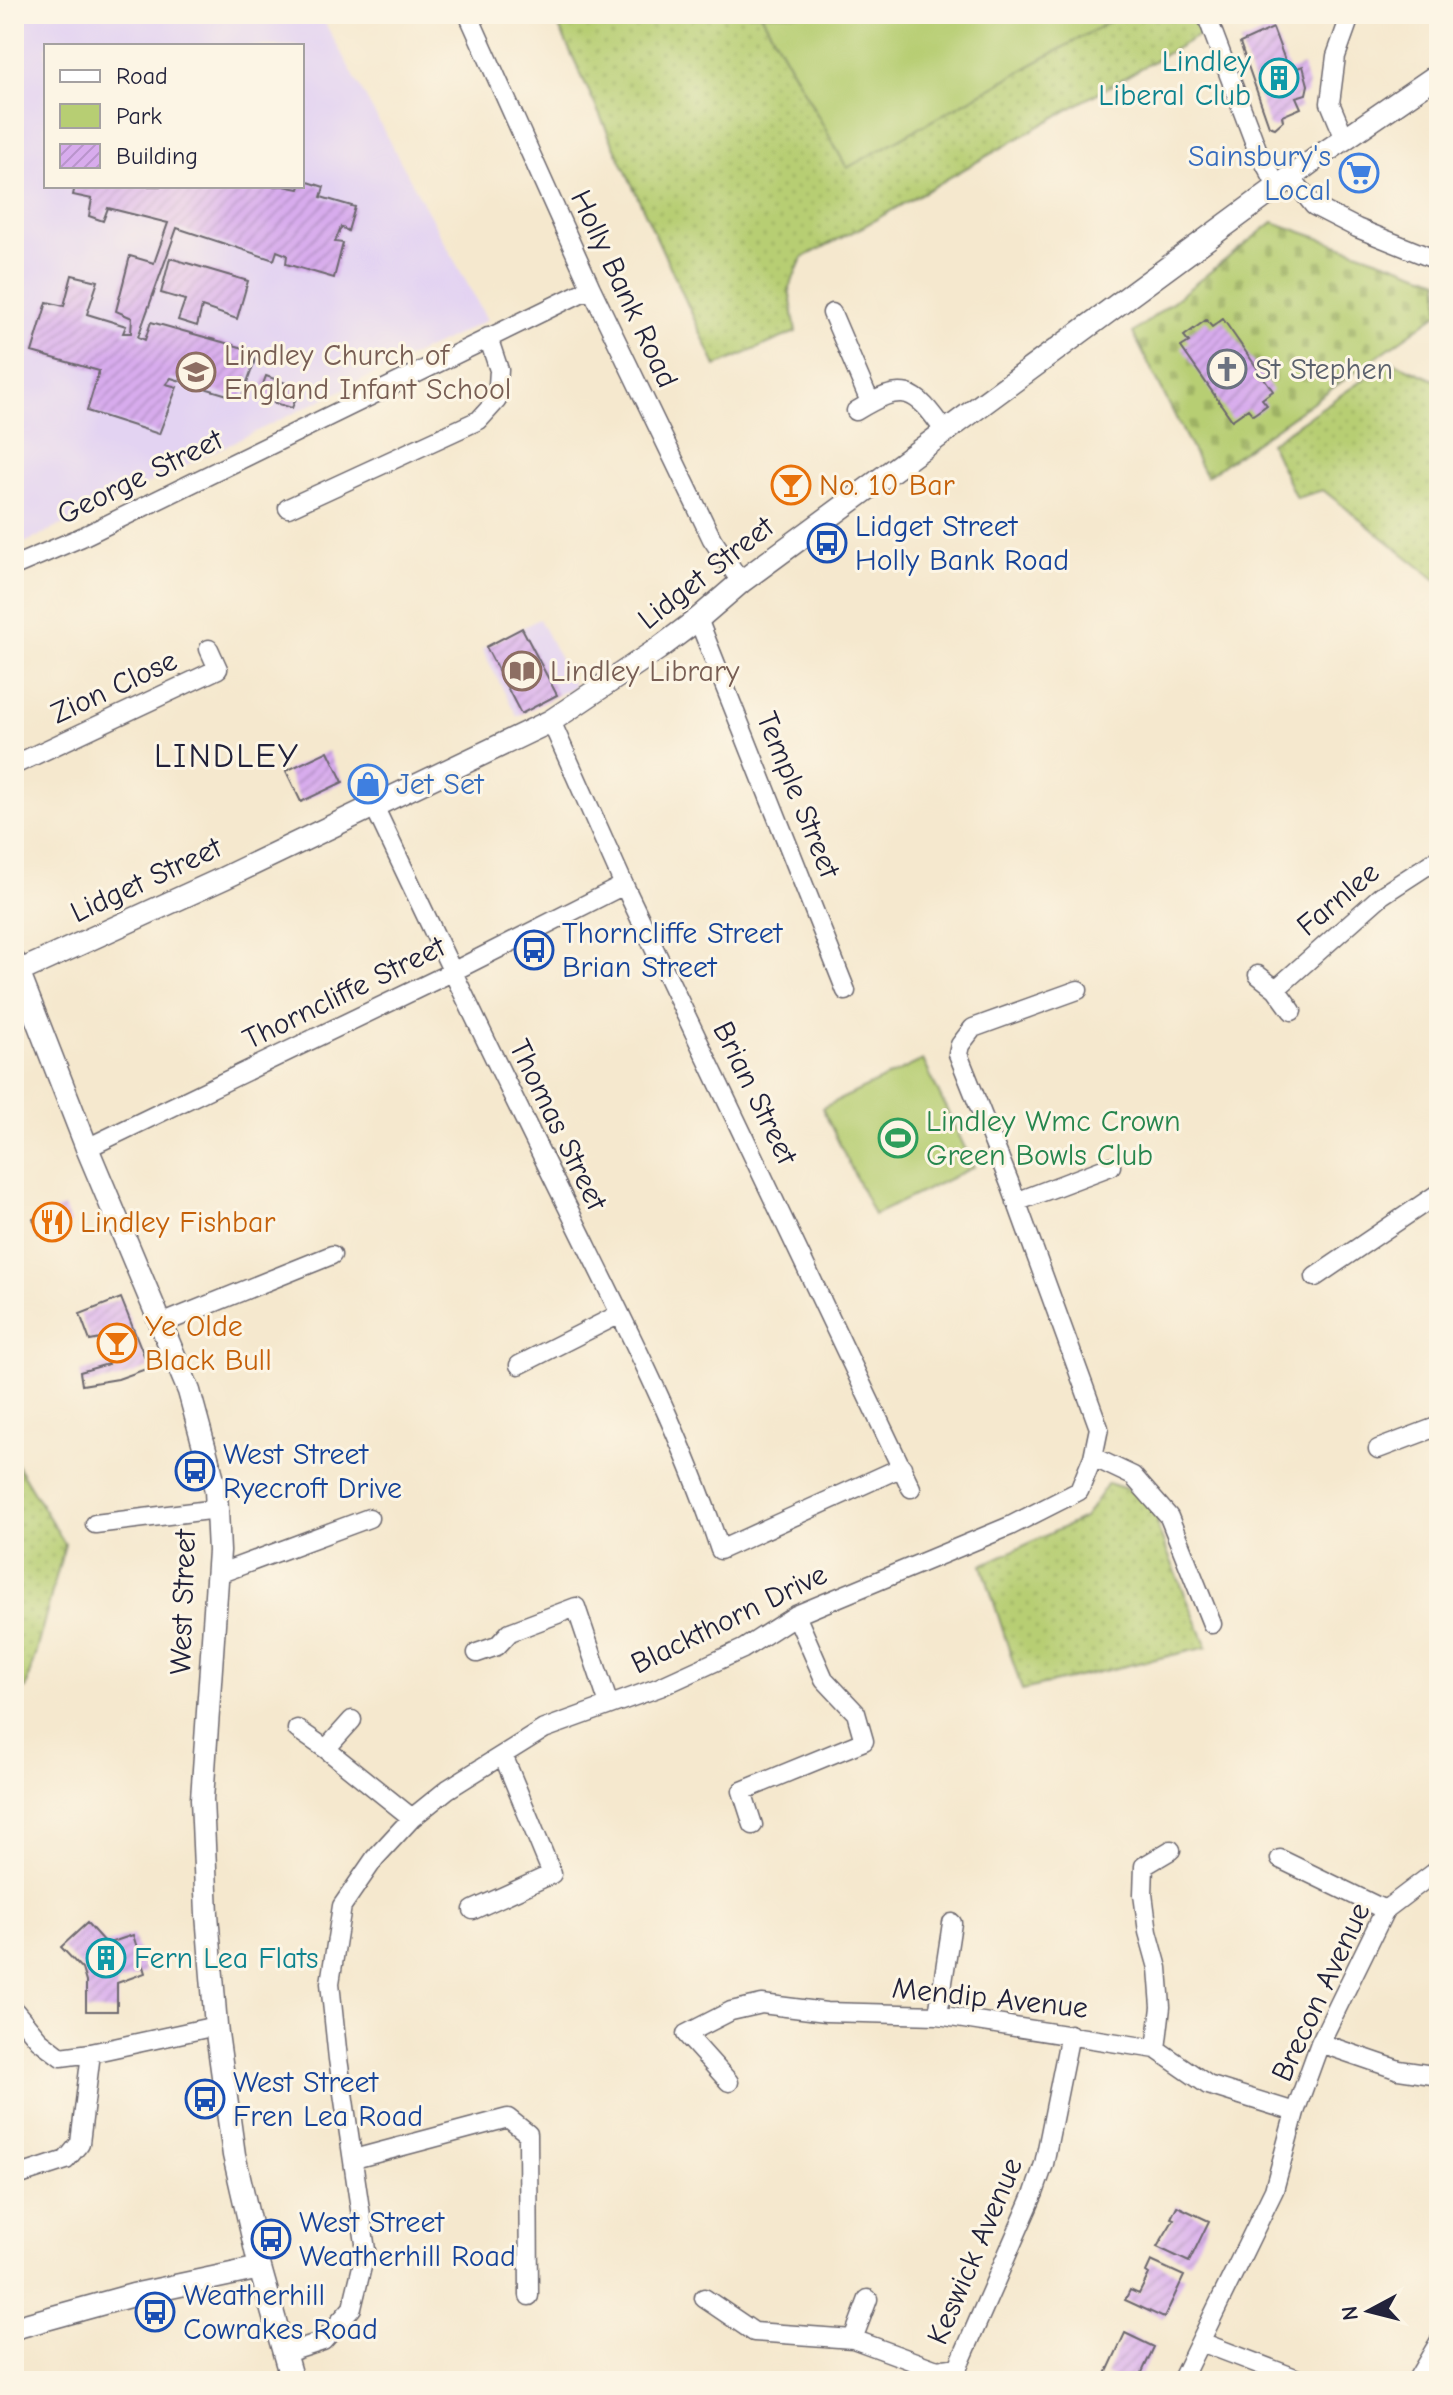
<svg xmlns="http://www.w3.org/2000/svg" width="1453" height="2395" font-family="'Comic Neue',sans-serif">
<style>
.built{fill:#e3d3f2;fill-rule:evenodd}
.green{fill:url(#green-dots);stroke:#6c7857;stroke-width:2}
.cemetery{fill:url(#cemetery-stones);stroke:#6c7857;stroke-width:2}
.pitch{fill:#b7ce73;stroke:#6c7857;stroke-width:2}
.building{fill:url(#building-hatch)}
.lines{fill:none;stroke-linecap:round;stroke-linejoin:round}
.minor-casing{stroke:#6c676e;stroke-width:21}
.tertiary-casing{stroke:#6c676e;stroke-width:25}
.minor{stroke:#fff;stroke-width:18}
.tertiary{stroke:#fff;stroke-width:22}
.labels{text-anchor:middle;dominant-baseline:central;stroke-width:6;stroke-linejoin:round;paint-order:stroke}
.culture-label{font-size:30px;fill:#0d838f;stroke:#fcf5e5;text-anchor:end}
.shop-label{font-size:30px;fill:#366cbe;stroke:#fcf5e5;text-anchor:end}
.street-label{font-size:30px;fill:#22223b;stroke:#fcf5e5}
.education-label{font-size:30px;fill:#785e54;stroke:#fcf5e5;text-anchor:start}
.worship-label{font-size:30px;fill:#5b616d;stroke:#fcf5e5;text-anchor:start}
.food-label{font-size:30px;fill:#c56008;stroke:#fcf5e5;text-anchor:start}
.transit-label{font-size:30px;fill:#164399;stroke:#fcf5e5;text-anchor:start}
.leisure-label{font-size:30px;fill:#27864d;stroke:#fcf5e5;text-anchor:start}
.quarter-label{font-size:34px;letter-spacing:2px;fill:#22223b;stroke:#fcf5e5}
</style>
<defs>
<pattern id="green-dots" width="8" height="8" patternUnits="userSpaceOnUse" patternTransform="scale(2)"><rect width="8" height="8" fill="#b7ce73"/><path d="M2 2h.1M6 6h.1" fill="none" stroke="#9db164" stroke-width="1.8" stroke-linecap="round"/></pattern>
<pattern id="cemetery-stones" width="16" height="16" patternUnits="userSpaceOnUse" patternTransform="scale(2)"><rect width="16" height="16" fill="#b7ce73"/><path d="M2 7V4a2 2 0 0 1 4 0v3zM10 15v-3a2 2 0 0 1 4 0v3z" fill="#9db164"/></pattern>
<pattern id="building-hatch" width="6" height="6" patternUnits="userSpaceOnUse" patternTransform="scale(2)"><rect width="6" height="6" fill="#d8aced"/><path d="M-1 1l2-2M0 6l6-6M5 7l2-2" fill="none" stroke="#b994cc"/></pattern>
</defs>
<rect width="100%" height="100%" fill="#fcf5e5"/>
<filter id="ink" filterUnits="userSpaceOnUse"><feTurbulence type="fractalNoise" baseFrequency=".0125" numOctaves="2"/><feDisplacementMap in="SourceGraphic" scale="16" xChannelSelector="R" yChannelSelector="G"/><feConvolveMatrix kernelMatrix="1 2 1 2 8 2 1 2 1" color-interpolation-filters="sRGB"/></filter>
<filter id="wash" filterUnits="userSpaceOnUse"><feTurbulence type="fractalNoise" baseFrequency=".006" numOctaves="4" result="noise"/><feDisplacementMap in="SourceGraphic" scale="32" xChannelSelector="R" yChannelSelector="G"/><feGaussianBlur stdDeviation="1.8" result="paint"/><feColorMatrix in="noise" values="0 0 0 0 0 0 0 0 0 0 0 0 0 0 0 0 0 1.4 0 .05"/><feComposite in="paint" operator="in"/></filter>
<g filter="url(#wash)">
<rect width="100%" height="100%" fill="#f5e8ce"/>
<path class="built" d="M14,14H320L487,320L14,548V364L17,363L19,149L14,151ZM46,46H302V186H46Z
M539,619L574,686L517,716L482,649Z"/>
<path class="green" d="M553,14H1193L1201,34L864,226L802,258L789,288L796,332L716,366Z
M1391,361L1439,382V582L1323,490L1296,498L1270,443Z
M14,1460L65,1544L26,1688L14,1692Z
M1108,1483L1136,1492L1156,1511L1159,1532L1207,1647L1022,1690L982,1565L1084,1518Z"/>
<path class="cemetery" d="M1273,222L1439,280V313L1206,477L1133,333Z"/>
<path class="pitch" d="M761,14H1123L847,168Z
M923,1060L974,1167L874,1215L822,1108Z"/>
<g id="blocks">
<path class="building" d="M1273,28L1289,71L1303,66L1308,85L1306,94L1296,97L1301,108L1282,116L1283,121L1275,128L1269,126L1240,43Z
M302,180L324,187L321,197L355,207L348,231L341,227L335,242L343,243L334,278L286,264L287,255L277,251L274,260L177,228L138,337L145,340L151,322L258,352L241,399L171,378L166,384L177,387L159,434L87,411L99,371L32,352L47,302L64,306L72,275L98,281L87,314L126,326L123,333H131L132,318L116,311L130,256L154,263L168,223L108,208L103,221L89,216L92,199L73,195L75,186H284L299,189Z
M170,258L248,281L237,319L202,307L197,326L178,320L185,300L161,293Z
M1223,319L1273,391L1262,399L1267,405L1253,415L1248,409L1232,420L1181,347L1189,342L1184,336L1206,320L1212,327Z
M266,376L300,388L292,408L258,398Z
M522,628L557,695L521,714L486,647Z
M328,751L343,782L301,802L286,771Z
M64,1207L71,1224L40,1235L33,1219Z
M121,1298L149,1368L118,1379L82,1385L80,1372L108,1364L101,1339L90,1341L80,1314Z
M87,1923L106,1944L133,1935L145,1973L117,1983V2011H86V1982L82,1969L61,1947Z
M1177,2206L1209,2221L1189,2262L1157,2247L1174,2219L1171,2218Z
M1151,2261L1184,2276L1164,2318L1125,2300L1130,2290L1139,2294L1149,2274L1146,2272Z
M1125,2333L1154,2347L1138,2381H1120L1106,2374Z"/>
</g>
</g>
<g filter="url(#ink)">
<use href="#blocks" fill-opacity="0" stroke="#6c676e" stroke-width="2"/>
<g class="lines">
<g class="minor-casing">
<path id="minor" d="M468,14L591,288L712,539L741,582
M1206,14L1257,149L1278,188
M1345,139L1330,103L1336,56L1351,14
M1291,177L1314,206L1357,228L1439,261
M832,313L870,402
M856,411C904,382 914,387 945,432
M288,508L479,420L497,400L499,370L488,337
M14,566L82,537L591,288
M698,619L846,991
M551,721L624,885L911,1488
M14,765L218,669L209,649
M374,806C437,940 501,1073 567,1206C622,1318 681,1431 720,1550L902,1467
M1258,975L1276,989L1382,895L1439,858
M1276,989L1292,1011
M87,1148L452,972L624,885
M1016,1202L1111,1166
M1315,1277L1439,1193
M161,1324L332,1255
M519,1365L620,1314
M1378,1449L1439,1426
M1093,1457L1133,1476L1169,1517L1212,1624
M95,1524L217,1509
M218,1574L369,1518
M477,1653L497,1646L510,1632L576,1607L609,1705
M297,1729L326,1749L412,1818
M326,1749L352,1720
M753,1825L742,1791L864,1741L856,1713L824,1679L796,1615
M1280,1859L1385,1910
M473,1910L552,1874L503,1755
M14,2010L39,2040L61,2057L91,2053L216,2026
M938,2015L952,1923
M1320,2043L1399,2070L1439,2076
M1156,2049L1161,2007L1158,1968L1148,1932L1143,1894L1144,1866L1171,1850
M729,2082L686,2034L731,2011L762,2004L826,2012L938,2015L1156,2049L1208,2085L1295,2112
M354,2159L508,2118L528,2134L529,2296
M14,2177L66,2160L80,2143L91,2053
M704,2298L754,2332L853,2339L937,2370L958,2367L1034,2193L1044,2164L1070,2034
M853,2339L868,2299
M1201,2342L1303,2381
M283,2354L323,2341L352,2308L366,2250L338,2059L330,1983L342,1906L375,1858L412,1818L448,1789L544,1729L660,1687L743,1649L796,1615L1010,1526L1079,1491L1093,1457L1099,1428L1010,1184L958,1054L960,1045L973,1028L1078,990
M1181,2381L1274,2190L1295,2112L1320,2043L1385,1910L1439,1869
M1416,2381L1439,2342"/>
</g>
<g class="tertiary-casing">
<path id="tertiary" d="M14,961L87,1148L189,1391L216,1490L219,1551L202,1799L207,1914L216,2026L234,2155L260,2268L292,2381
M18,972L224,878L551,721L658,649L698,619L741,582L1318,157L1439,74
M14,2328L133,2295L260,2268"/>
</g>
<use href="#minor" class="minor"/>
<use href="#tertiary" class="tertiary"/>
</g>
</g>
<defs>
<g id="building-ring" transform="scale(2)"><circle r="9.5" fill="#fcf5e5" stroke="#0f9aa8" stroke-width="1.5"/><path d="M-4-6H4V6H1V3H-1V6H-4ZM-2.5-4.3h1.7v1.8h-1.7ZM.8-4.3h1.7v1.8H.8ZM-2.5-1h1.7V.8h-1.7ZM.8-1h1.7V.8H.8Z" fill="#0f9aa8"/></g>
<g id="supermarket-ring" transform="scale(2)"><circle r="9.5" fill="#fcf5e5" stroke="#3f7fe0" stroke-width="1.5"/><path d="M-6-5.5h2.5l.6 2H6L4.5 2H-2.5L-4.4-4H-6ZM-1.5 3.2a1.3 1.3 0 1 0 .1 0ZM3 3.2a1.3 1.3 0 1 0 .1 0Z" fill="#3f7fe0"/></g>
<g id="church-ring" transform="scale(2)"><circle r="9.5" fill="#fcf5e5" stroke="#6b7280" stroke-width="1.5"/><path d="M-1.2-6h2.4v3.5h3.3v2.4h-3.3V6h-2.4V-.1h-3.3v-2.4h3.3Z" fill="#6b7280"/></g>
<g id="school-ring" transform="scale(2)"><circle r="9.5" fill="#fcf5e5" stroke="#8d6e63" stroke-width="1.5"/><path d="M0-5L7-2L0 1L-7-2ZM-4 1L0 2.5L4 1V4Q0 6-4 4Z" fill="#8d6e63"/></g>
<g id="bar-ring" transform="scale(2)"><circle r="9.5" fill="#fcf5e5" stroke="#e8710a" stroke-width="1.5"/><path d="M-6-5H6L.8 .8V4.5H3.5V6h-7V4.5H-.8V.8Z" fill="#e8710a"/></g>
<g id="bus-ring" transform="scale(2)"><circle r="9.5" fill="#fcf5e5" stroke="#1a4fb4" stroke-width="1.5"/><path d="M-5-6H5V4H4V6H2V4H-2V6H-4V4H-5ZM-3.5-4V0h7V-4ZM-3.5 1.2v1.5H-2V1.2ZM2 1.2v1.5H3.5V1.2Z" fill="#1a4fb4"/></g>
<g id="library-ring" transform="scale(2)"><circle r="9.5" fill="#fcf5e5" stroke="#8d6e63" stroke-width="1.5"/><path d="M-6-4Q-3-5.5-.7-3.5V5Q-3 3-6 4ZM6-4Q3-5.5 .7-3.5V5Q3 3 6 4Z" fill="#8d6e63"/></g>
<g id="shop-ring" transform="scale(2)"><circle r="9.5" fill="#fcf5e5" stroke="#3f7fe0" stroke-width="1.5"/><path d="M-5-2.5h2.3a2.7 3.5 0 0 1 5.4 0H5L5.5 6h-11ZM-1.5-2.5h3a1.5 2.3 0 0 0-3 0Z" fill="#3f7fe0"/></g>
<g id="stadium-ring" transform="scale(2)"><circle r="9.5" fill="#fcf5e5" stroke="#2e9e5b" stroke-width="1.5"/><path d="M0-5a6.5 5 0 1 0 0 10a6.5 5 0 1 0 0-10ZM-3.5-1.8h7v3.6h-7Z" fill="#2e9e5b"/></g>
<g id="restaurant-ring" transform="scale(2)"><circle r="9.5" fill="#fcf5e5" stroke="#e8710a" stroke-width="1.5"/><path d="M-5-6h1v4h1v-4h1v4h1v-4h1v5L-1.5 .5V6h-2V.5L-5-1ZM5-6V6H3V1.5H1.5Q1.5-4 5-6Z" fill="#e8710a"/></g>
</defs>
<g fill-rule="evenodd">
<use href="#building-ring" x="1279" y="78"/>
<use href="#supermarket-ring" x="1359" y="173"/>
<use href="#church-ring" x="1227" y="369"/>
<use href="#school-ring" x="196" y="372"/>
<use href="#bar-ring" x="791" y="485"/>
<use href="#bus-ring" x="827" y="543"/>
<use href="#library-ring" x="522" y="671"/>
<use href="#shop-ring" x="368" y="784"/>
<use href="#bus-ring" x="534" y="950"/>
<use href="#stadium-ring" x="898" y="1138"/>
<use href="#restaurant-ring" x="52" y="1222"/>
<use href="#bar-ring" x="117" y="1343"/>
<use href="#bus-ring" x="195" y="1471"/>
<use href="#building-ring" x="106" y="1958"/>
<use href="#bus-ring" x="205" y="2099"/>
<use href="#bus-ring" x="271" y="2239"/>
<use href="#bus-ring" x="155" y="2312"/>
</g>
<g class="labels">
<g class="culture-label">
<text x="1251" y="61">Lindley<tspan x="1251" dy="34">Liberal Club</tspan></text>
<text x="134" y="1958" text-anchor="start">Fern Lea Flats</text>
</g>
<g class="shop-label">
<text x="1331" y="156">Sainsbury's<tspan x="1331" dy="34">Local</tspan></text>
<text x="396" y="784" text-anchor="start">Jet Set</text>
</g>
<g class="street-label">
<text transform="translate(624 289) rotate(65)">Holly Bank Road</text>
<text transform="translate(140 477) rotate(-26)">George Street</text>
<text transform="translate(706 573) rotate(-38)">Lidget Street</text>
<text transform="translate(114 687) rotate(-25)">Zion Close</text>
<text transform="translate(798 795) rotate(68)">Temple Street</text>
<text transform="translate(146 880) rotate(-25)">Lidget Street</text>
<text transform="translate(1338 899) rotate(-40)">Farnlee</text>
<text transform="translate(344 993) rotate(-26)">Thorncliffe Street</text>
<text transform="translate(755 1093) rotate(64)">Brian Street</text>
<text transform="translate(558 1125) rotate(64)">Thomas Street</text>
<text transform="translate(183 1602) rotate(-88)">West Street</text>
<text transform="translate(729 1619) rotate(-26)">Blackthorn Drive</text>
<text transform="translate(1321 1992) rotate(-65)">Brecon Avenue</text>
<text transform="translate(990 1998) rotate(6)">Mendip Avenue</text>
<text transform="translate(975 2251) rotate(-67)">Keswick Avenue</text>
</g>
<g class="education-label">
<text x="224" y="355">Lindley Church of<tspan x="224" dy="34">England Infant School</tspan></text>
<text x="550" y="671">Lindley Library</text>
</g>
<g class="worship-label">
<text x="1255" y="369">St Stephen</text>
</g>
<g class="food-label">
<text x="819" y="485">No. 10 Bar</text>
<text x="80" y="1222">Lindley Fishbar</text>
<text x="145" y="1326">Ye Olde<tspan x="145" dy="34">Black Bull</tspan></text>
</g>
<g class="transit-label">
<text x="855" y="526">Lidget Street<tspan x="855" dy="34">Holly Bank Road</tspan></text>
<text x="562" y="933">Thorncliffe Street<tspan x="562" dy="34">Brian Street</tspan></text>
<text x="223" y="1454">West Street<tspan x="223" dy="34">Ryecroft Drive</tspan></text>
<text x="233" y="2082">West Street<tspan x="233" dy="34">Fren Lea Road</tspan></text>
<text x="299" y="2222">West Street<tspan x="299" dy="34">Weatherhill Road</tspan></text>
<text x="183" y="2295">Weatherhill<tspan x="183" dy="34">Cowrakes Road</tspan></text>
</g>
<g class="leisure-label">
<text x="926" y="1121">Lindley Wmc Crown<tspan x="926" dy="34">Green Bowls Club</tspan></text>
</g>
<g class="quarter-label">
<text x="227" y="756">LINDLEY</text>
</g>
</g>
<rect width="1453" height="2395" fill="none" stroke="#fcf5e5" stroke-width="48"/>
<rect x="44" y="44" width="260" height="144" fill="#fcf5e5" stroke="#a5a1a1" stroke-width="2"/>
<rect x="60" y="70" width="40" height="12" fill="#ffffff" stroke="#a5a1a1" stroke-width="2"/>
<text x="116" y="84" font-size="24" fill="#22223b">Road</text>
<rect x="60" y="104" width="40" height="24" fill="#b7ce73" stroke="#a5a1a1" stroke-width="2"/>
<text x="116" y="124" font-size="24" fill="#22223b">Park</text>
<rect x="60" y="144" width="40" height="24" fill="url(#building-hatch)" stroke="#a5a1a1" stroke-width="2"/>
<text x="116" y="164" font-size="24" fill="#22223b">Building</text>
<g transform="translate(1369 2311) rotate(263)" stroke="#fcf5e5" stroke-width="6" paint-order="stroke">
<path d="M0-6L14 30L0 20L-14 30Z" fill="#22223b"/>
<text y="-12" font-size="22" font-weight="bold" text-anchor="middle" fill="#22223b">N</text>
</g>
</svg>
